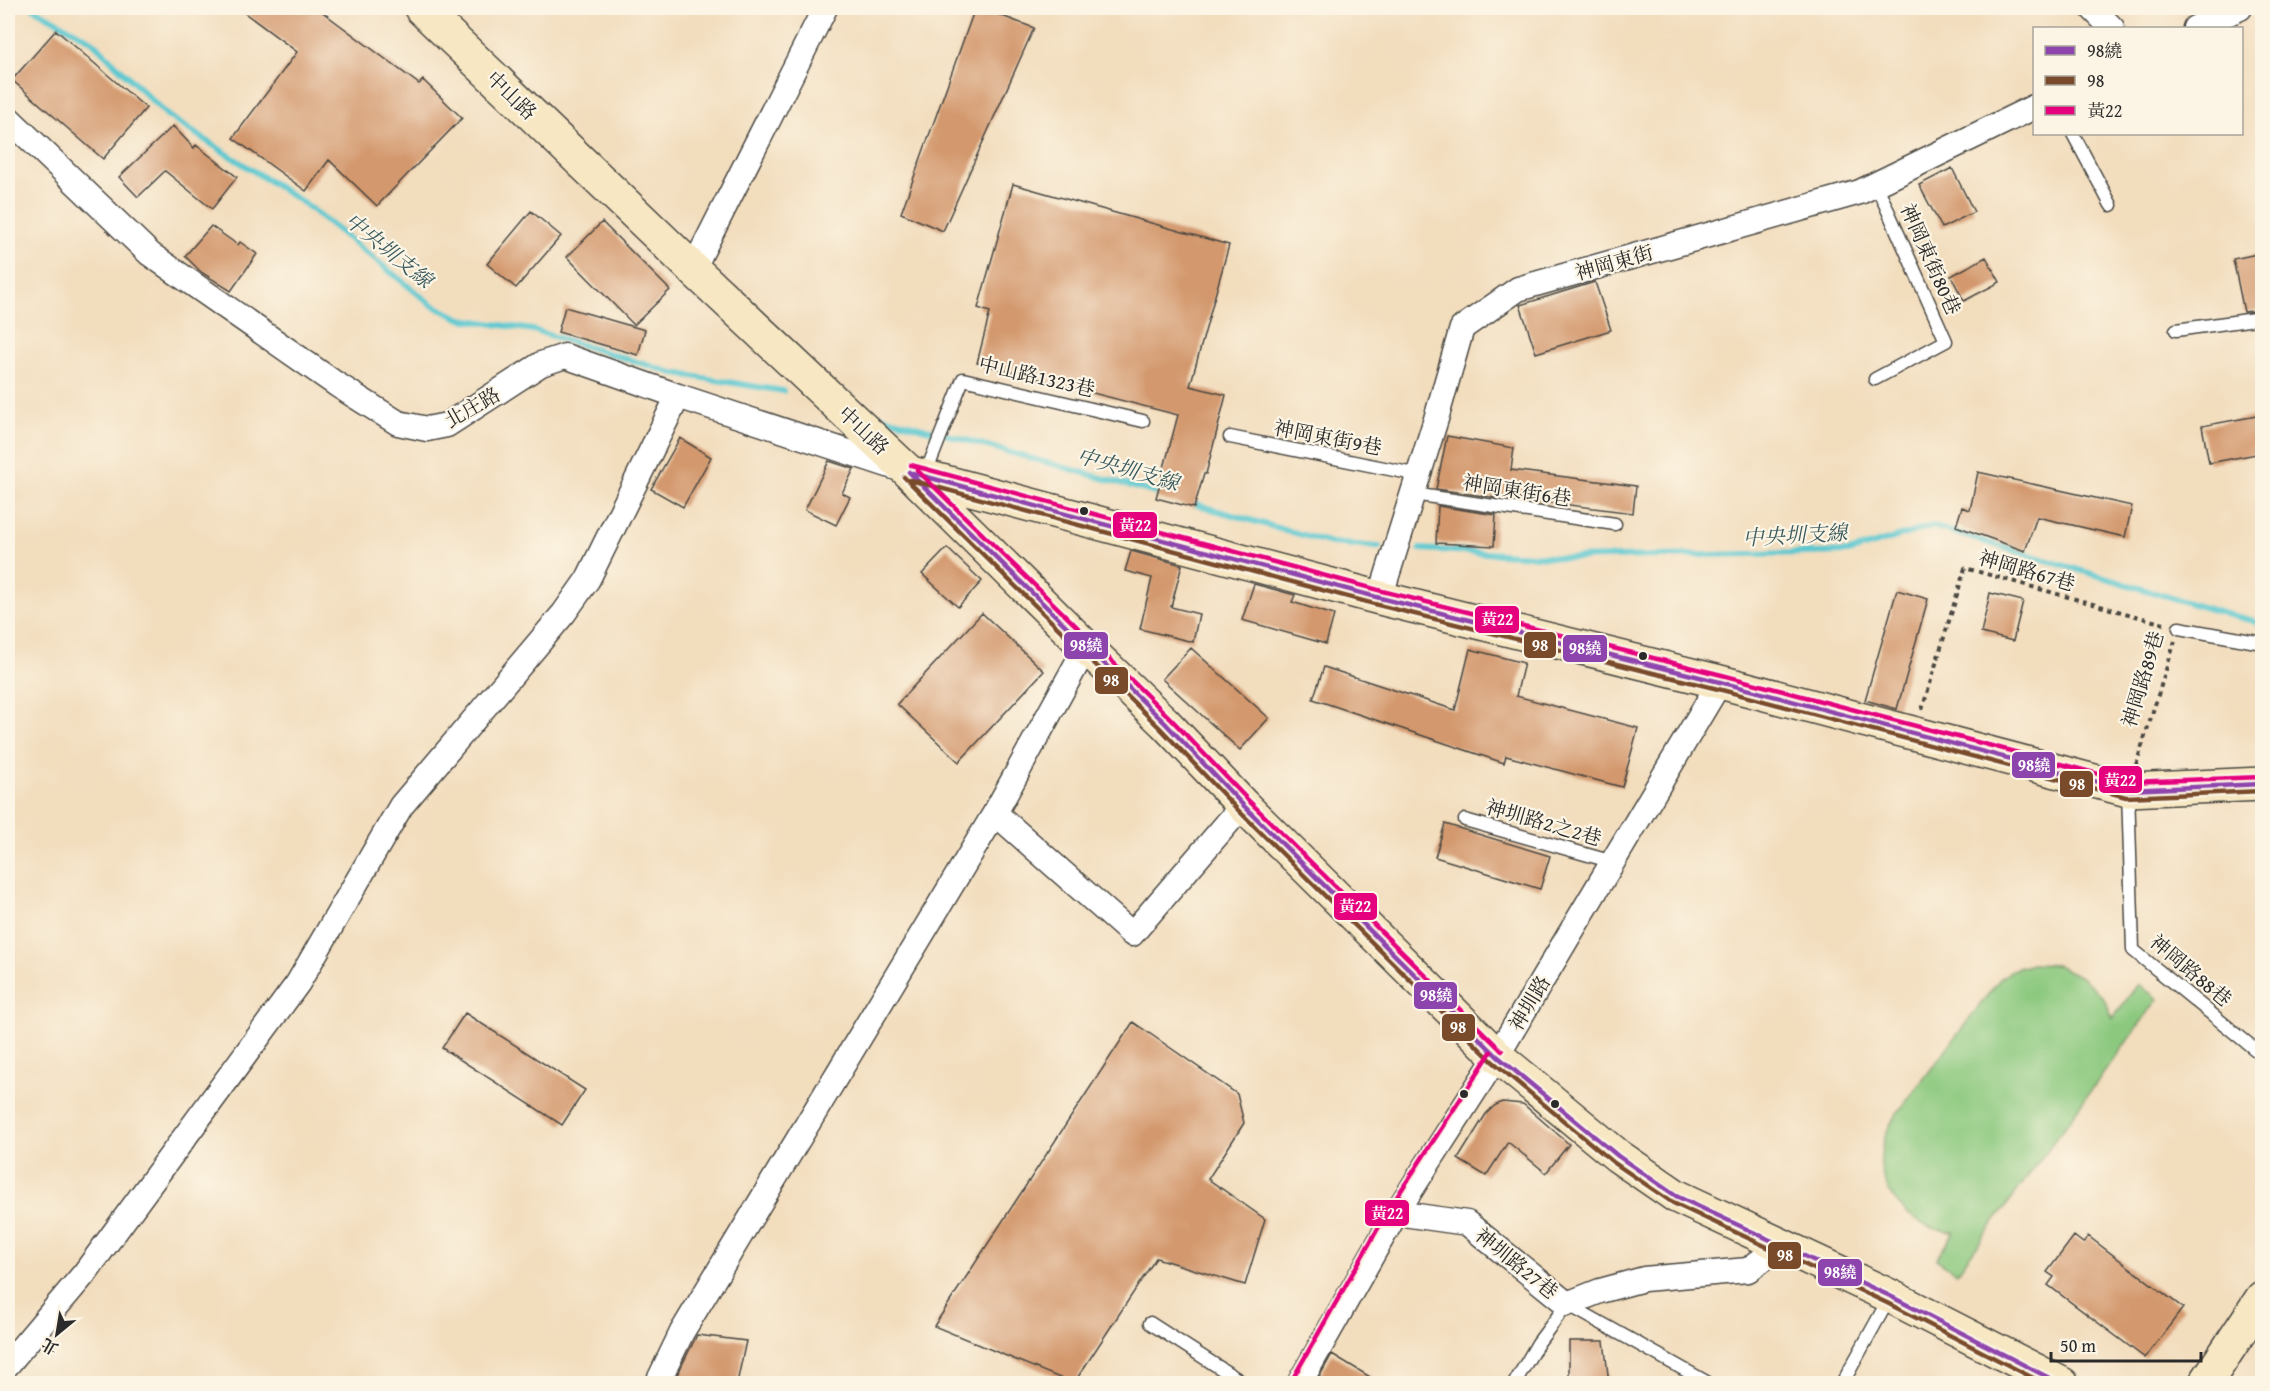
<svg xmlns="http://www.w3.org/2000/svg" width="2270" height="1391" font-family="'Gentium Book Plus','Noto Serif TC',serif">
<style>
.green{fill:#8cc97f;stroke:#5c7a55;stroke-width:1.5}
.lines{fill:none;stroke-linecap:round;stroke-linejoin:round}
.stream{stroke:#5bc8d0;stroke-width:6}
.building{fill:#d3986d}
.lane-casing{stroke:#494641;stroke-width:15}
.street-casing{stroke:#494641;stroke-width:27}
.secondary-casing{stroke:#494641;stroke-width:36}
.path{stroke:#494641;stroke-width:4;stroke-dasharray:4.5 4.5;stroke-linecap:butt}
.lane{stroke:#fff;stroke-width:12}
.street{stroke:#fff;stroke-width:24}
.secondary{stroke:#f7e8c3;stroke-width:33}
.bus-1-casing{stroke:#fcf5e5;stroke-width:9}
.bus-2-casing{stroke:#fcf5e5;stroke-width:9}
.bus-3-casing{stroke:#fcf5e5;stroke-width:9}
.bus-1{stroke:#8e44ad;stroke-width:4.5}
.bus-2{stroke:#7a4b2a;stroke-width:4.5}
.bus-3{stroke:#e5007d;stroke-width:4.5}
.bus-dot{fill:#2b2b2b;stroke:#fcf5e5;stroke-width:2}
.labels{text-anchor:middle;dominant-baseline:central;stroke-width:4.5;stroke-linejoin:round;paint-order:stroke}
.street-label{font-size:20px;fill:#2b2b2b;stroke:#fcf5e5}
.water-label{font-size:21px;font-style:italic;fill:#395a5d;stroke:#fcf5e5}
.line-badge{stroke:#fcf5e5;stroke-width:2}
.badge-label{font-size:16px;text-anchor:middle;font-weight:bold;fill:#fff}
</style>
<rect width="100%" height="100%" fill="#fcf5e5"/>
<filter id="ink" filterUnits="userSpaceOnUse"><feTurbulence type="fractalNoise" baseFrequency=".0167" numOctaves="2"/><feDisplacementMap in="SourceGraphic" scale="12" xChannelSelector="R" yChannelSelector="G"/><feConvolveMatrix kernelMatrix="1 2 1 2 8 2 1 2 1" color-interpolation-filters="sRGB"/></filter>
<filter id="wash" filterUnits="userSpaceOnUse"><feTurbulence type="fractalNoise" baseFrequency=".008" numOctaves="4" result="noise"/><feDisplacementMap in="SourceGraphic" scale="24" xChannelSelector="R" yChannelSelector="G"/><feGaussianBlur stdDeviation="1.35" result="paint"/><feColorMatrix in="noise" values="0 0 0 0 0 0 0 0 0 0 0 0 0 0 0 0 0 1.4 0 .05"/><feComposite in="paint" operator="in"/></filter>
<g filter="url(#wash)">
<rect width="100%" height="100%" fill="#f2ddbd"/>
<path class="green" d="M2032,964L2057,965L2083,978L2103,997L2113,1018L2138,984L2158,999L1957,1273L1936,1259L1954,1232C1947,1231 1939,1230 1932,1228C1920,1224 1910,1216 1901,1207C1875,1180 1875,1146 1896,1115L1999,980L2012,970Z"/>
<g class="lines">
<path class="stream" d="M33,8L92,41L168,116L305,204L432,305L461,319L533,330L673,373L783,391
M869,413L1163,495
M1187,502L1331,543L1379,547
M1420,549L1568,558L1849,552L1932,526L2226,614L2262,623"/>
</g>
<g id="blocks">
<path class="building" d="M238,8H317L419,84L423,80L462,118L377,206L329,160L306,191L233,138L297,52Z
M975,8H981L1034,28L943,231L901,213Z
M56,30L146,108L103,159L12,80Z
M173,126L194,148L196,145L237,177L212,209L165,171L138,197L119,177Z
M1952,168L1974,212L1942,228L1919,185Z
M1013,184L1229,245L1190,386L1226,395L1206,474H1204L1194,508L1156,498L1178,415L977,363L990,312L978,308Z
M531,211L561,236L516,288L487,264Z
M602,222L670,290L634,325L567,257Z
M211,226L238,245L240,242L257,254L231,291L201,272L185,256Z
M2262,253V310L2244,312L2233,259Z
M1986,257L2000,282L1964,301L1951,276Z
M1595,282L1611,330L1536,353L1520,305Z
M565,307L645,330L638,355L558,332Z
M2262,415V453L2209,463L2202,426Z
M1447,436L1514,448L1511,470L1636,486L1633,513L1497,496V498L1436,489Z
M680,438L711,457L683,507L651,489Z
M829,461L854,469L842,493L850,497L836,525L805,510Z
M1978,472L2132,506L2125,537L2037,517L2025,551L1956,526L1962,507L1970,510Z
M1438,506L1496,515L1494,546L1436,543Z
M947,548L982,581L958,607L922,574Z
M1131,551L1182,565L1171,607L1199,614L1193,642L1140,629L1152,578L1125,571Z
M1254,584L1295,595L1292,602L1334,615L1326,644L1242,620Z
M1897,590L1928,599L1897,709L1865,700Z
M1990,593L2023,601L2013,641L1981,633Z
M982,613L1044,671L959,762L897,704Z
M1191,648L1269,718L1240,750L1162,679Z
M1470,649L1524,663L1516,696L1638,728L1622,787L1506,756L1504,763L1313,699L1324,667L1455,710Z
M1445,824L1550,856L1540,889L1435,857Z
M465,1013L585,1090L562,1125L442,1048Z
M1133,1022L1237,1094L1244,1123L1208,1179L1265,1219L1245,1285L1156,1258L1074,1383H1072L934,1326Z
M1502,1102L1523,1104L1569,1144L1546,1173L1508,1142L1486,1176L1458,1159L1486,1114L1494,1106Z
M2074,1236L2083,1243L2088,1236L2183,1308L2145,1358L2048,1285L2054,1277L2047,1272Z
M697,1335L746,1341L737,1383H687L676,1377Z
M1569,1341H1604L1609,1383H1569Z
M1332,1354L1380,1383H1316Z"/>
</g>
</g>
<g filter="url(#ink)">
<use href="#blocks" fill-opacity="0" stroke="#494641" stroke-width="1.5"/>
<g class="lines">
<g class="lane-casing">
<path id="lane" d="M2073,134L2111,205
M2176,330L2262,318
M1875,379L1946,341L1876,184
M1230,437L1419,475
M918,469L929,465L963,379L1143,421
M1413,494L1615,524
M2179,628L2262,643
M2128,790L2133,950L2262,1055
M1465,820L1613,862
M1150,1323L1245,1384
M1514,1384L1538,1343L1567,1304L1710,1384
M1842,1384L1890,1297"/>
</g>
<g class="street-casing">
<path id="street" d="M2092,8L2112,28
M2195,28L2240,8
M8,118L150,254L336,384L398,423L427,429L447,425L541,364L565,356L678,396L903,470
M693,269L825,8
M1380,598L1436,419L1462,328L1518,289L1860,192L2034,107
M995,813L1132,934L1243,805
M1396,1213L1467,1223L1567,1304L1600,1291L1644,1279L1748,1270L1782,1245
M8,1364L84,1274L298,983L401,806L564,613L588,579L678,396
M657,1384L682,1332L995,813L1086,647
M1299,1384L1396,1213L1497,1056L1720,682"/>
</g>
<g class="secondary-casing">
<path id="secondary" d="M421,8L693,269L909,472L1086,647L1165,723L1243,805L1497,1056L1618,1156L1676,1196L1890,1296L2062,1384
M911,473L1380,598L1720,682L2128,790L2262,784
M2205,1384L2262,1298"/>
</g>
<path class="path" d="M1922,710L1965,568L2164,624
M2136,765L2175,641"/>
<use href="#lane" class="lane"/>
<use href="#street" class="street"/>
<use href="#secondary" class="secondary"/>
<g class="bus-1-casing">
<path id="bus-1" d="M909,472L1165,723L1243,805L1497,1056L1618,1156L1676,1196L1890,1296L2061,1384
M912,473L1380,598L1720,682L2128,790L2262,784"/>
</g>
<g class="bus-2-casing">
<path id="bus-2" d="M904,477L1160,728L1238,810L1492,1061L1613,1162L1673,1203L1887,1303L2045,1384
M910,480L1378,605L1718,689L2126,797L2262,791"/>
</g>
<g class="bus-3-casing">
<path id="bus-3" d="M911,465L1382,591L1722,675L2129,782L2262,777
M917,470L1170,718L1248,800L1502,1051
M1292,1380L1389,1209L1491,1052"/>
</g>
<use href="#bus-1" class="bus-1"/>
<use href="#bus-2" class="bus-2"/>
<use href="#bus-3" class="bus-3"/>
</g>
</g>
<g class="bus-dot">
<circle cx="1084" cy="511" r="5"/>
<circle cx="1643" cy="656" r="5"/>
<circle cx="1464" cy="1094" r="5"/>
<circle cx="1555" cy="1104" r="5"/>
</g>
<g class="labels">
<g class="street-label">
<text transform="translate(512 95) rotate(44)">中山路</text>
<text transform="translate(1931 259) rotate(66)">神岡東街80巷</text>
<text transform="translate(1614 262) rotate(-16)">神岡東街</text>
<text transform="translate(1037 376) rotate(13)">中山路1323巷</text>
<text transform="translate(472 407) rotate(-30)">北庄路</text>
<text transform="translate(864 430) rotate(43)">中山路</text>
<text transform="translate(1328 437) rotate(11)">神岡東街9巷</text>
<text transform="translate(1517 490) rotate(9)">神岡東街6巷</text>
<text transform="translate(2027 570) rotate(16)">神岡路67巷</text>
<text transform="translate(2142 679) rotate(-73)">神岡路89巷</text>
<text transform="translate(1544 822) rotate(16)">神圳路2之2巷</text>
<text transform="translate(2191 970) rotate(40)">神岡路88巷</text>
<text transform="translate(1529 1003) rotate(-59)">神圳路</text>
<text transform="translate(1517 1263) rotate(39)">神圳路27巷</text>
</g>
<g class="water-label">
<text transform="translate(389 250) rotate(39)">中央圳支線</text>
<text transform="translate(1128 469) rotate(16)">中央圳支線</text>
<text transform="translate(1795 535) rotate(-3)">中央圳支線</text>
</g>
</g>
<g class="line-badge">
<rect x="1112" y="511" width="46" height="28" rx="6" fill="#e5007d"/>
<rect x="1474" y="605" width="46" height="29" rx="6" fill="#e5007d"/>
<rect x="1523" y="631" width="34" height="28" rx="6" fill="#7a4b2a"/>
<rect x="1063" y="631" width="46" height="29" rx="6" fill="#8e44ad"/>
<rect x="1562" y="634" width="46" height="29" rx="6" fill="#8e44ad"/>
<rect x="1094" y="666" width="35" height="29" rx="6" fill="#7a4b2a"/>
<rect x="2011" y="751" width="45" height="28" rx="6" fill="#8e44ad"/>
<rect x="2098" y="765" width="45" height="29" rx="6" fill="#e5007d"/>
<rect x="2059" y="770" width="35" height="28" rx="6" fill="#7a4b2a"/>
<rect x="1333" y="892" width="45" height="29" rx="6" fill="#e5007d"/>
<rect x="1413" y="981" width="45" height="29" rx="6" fill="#8e44ad"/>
<rect x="1441" y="1013" width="35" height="29" rx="6" fill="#7a4b2a"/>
<rect x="1364" y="1199" width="46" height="28" rx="6" fill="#e5007d"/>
<rect x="1767" y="1241" width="35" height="29" rx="6" fill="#7a4b2a"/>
<rect x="1817" y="1258" width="46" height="29" rx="6" fill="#8e44ad"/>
</g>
<g class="badge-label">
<text x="1135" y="531">黃22</text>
<text x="1497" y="625">黃22</text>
<text x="1540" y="651">98</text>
<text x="1086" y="651">98繞</text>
<text x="1585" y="654">98繞</text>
<text x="1111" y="686">98</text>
<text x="2034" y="771">98繞</text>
<text x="2120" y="786">黃22</text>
<text x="2077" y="790">98</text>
<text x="1355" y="912">黃22</text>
<text x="1436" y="1001">98繞</text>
<text x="1458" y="1033">98</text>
<text x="1387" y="1219">黃22</text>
<text x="1785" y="1261">98</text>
<text x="1840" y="1278">98繞</text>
</g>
<rect width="2270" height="1391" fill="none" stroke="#fcf5e5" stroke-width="30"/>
<rect x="2033" y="27" width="210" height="108" fill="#fcf5e5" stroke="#a8a49b" stroke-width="1.5"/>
<rect x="2045" y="46" width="30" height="9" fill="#8e44ad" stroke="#a8a49b" stroke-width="1.5"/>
<text x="2087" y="57" font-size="18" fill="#2b2b2b">98繞</text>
<rect x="2045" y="76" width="30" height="9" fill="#7a4b2a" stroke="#a8a49b" stroke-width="1.5"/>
<text x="2087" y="87" font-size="18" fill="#2b2b2b">98</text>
<rect x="2045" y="106" width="30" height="9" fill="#e5007d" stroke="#a8a49b" stroke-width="1.5"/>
<text x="2087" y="117" font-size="18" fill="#2b2b2b">黃22</text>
<g transform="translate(57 1334) rotate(210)" stroke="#fcf5e5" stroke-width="4.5" paint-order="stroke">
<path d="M0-4.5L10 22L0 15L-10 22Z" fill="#2b2b2b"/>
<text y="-9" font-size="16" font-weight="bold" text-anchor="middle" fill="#2b2b2b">北</text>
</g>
<path d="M2051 1352v9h150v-9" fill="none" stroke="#2b2b2b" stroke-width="3"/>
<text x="2060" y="1352" font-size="18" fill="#2b2b2b" stroke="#fcf5e5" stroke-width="4.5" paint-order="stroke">50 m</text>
</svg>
